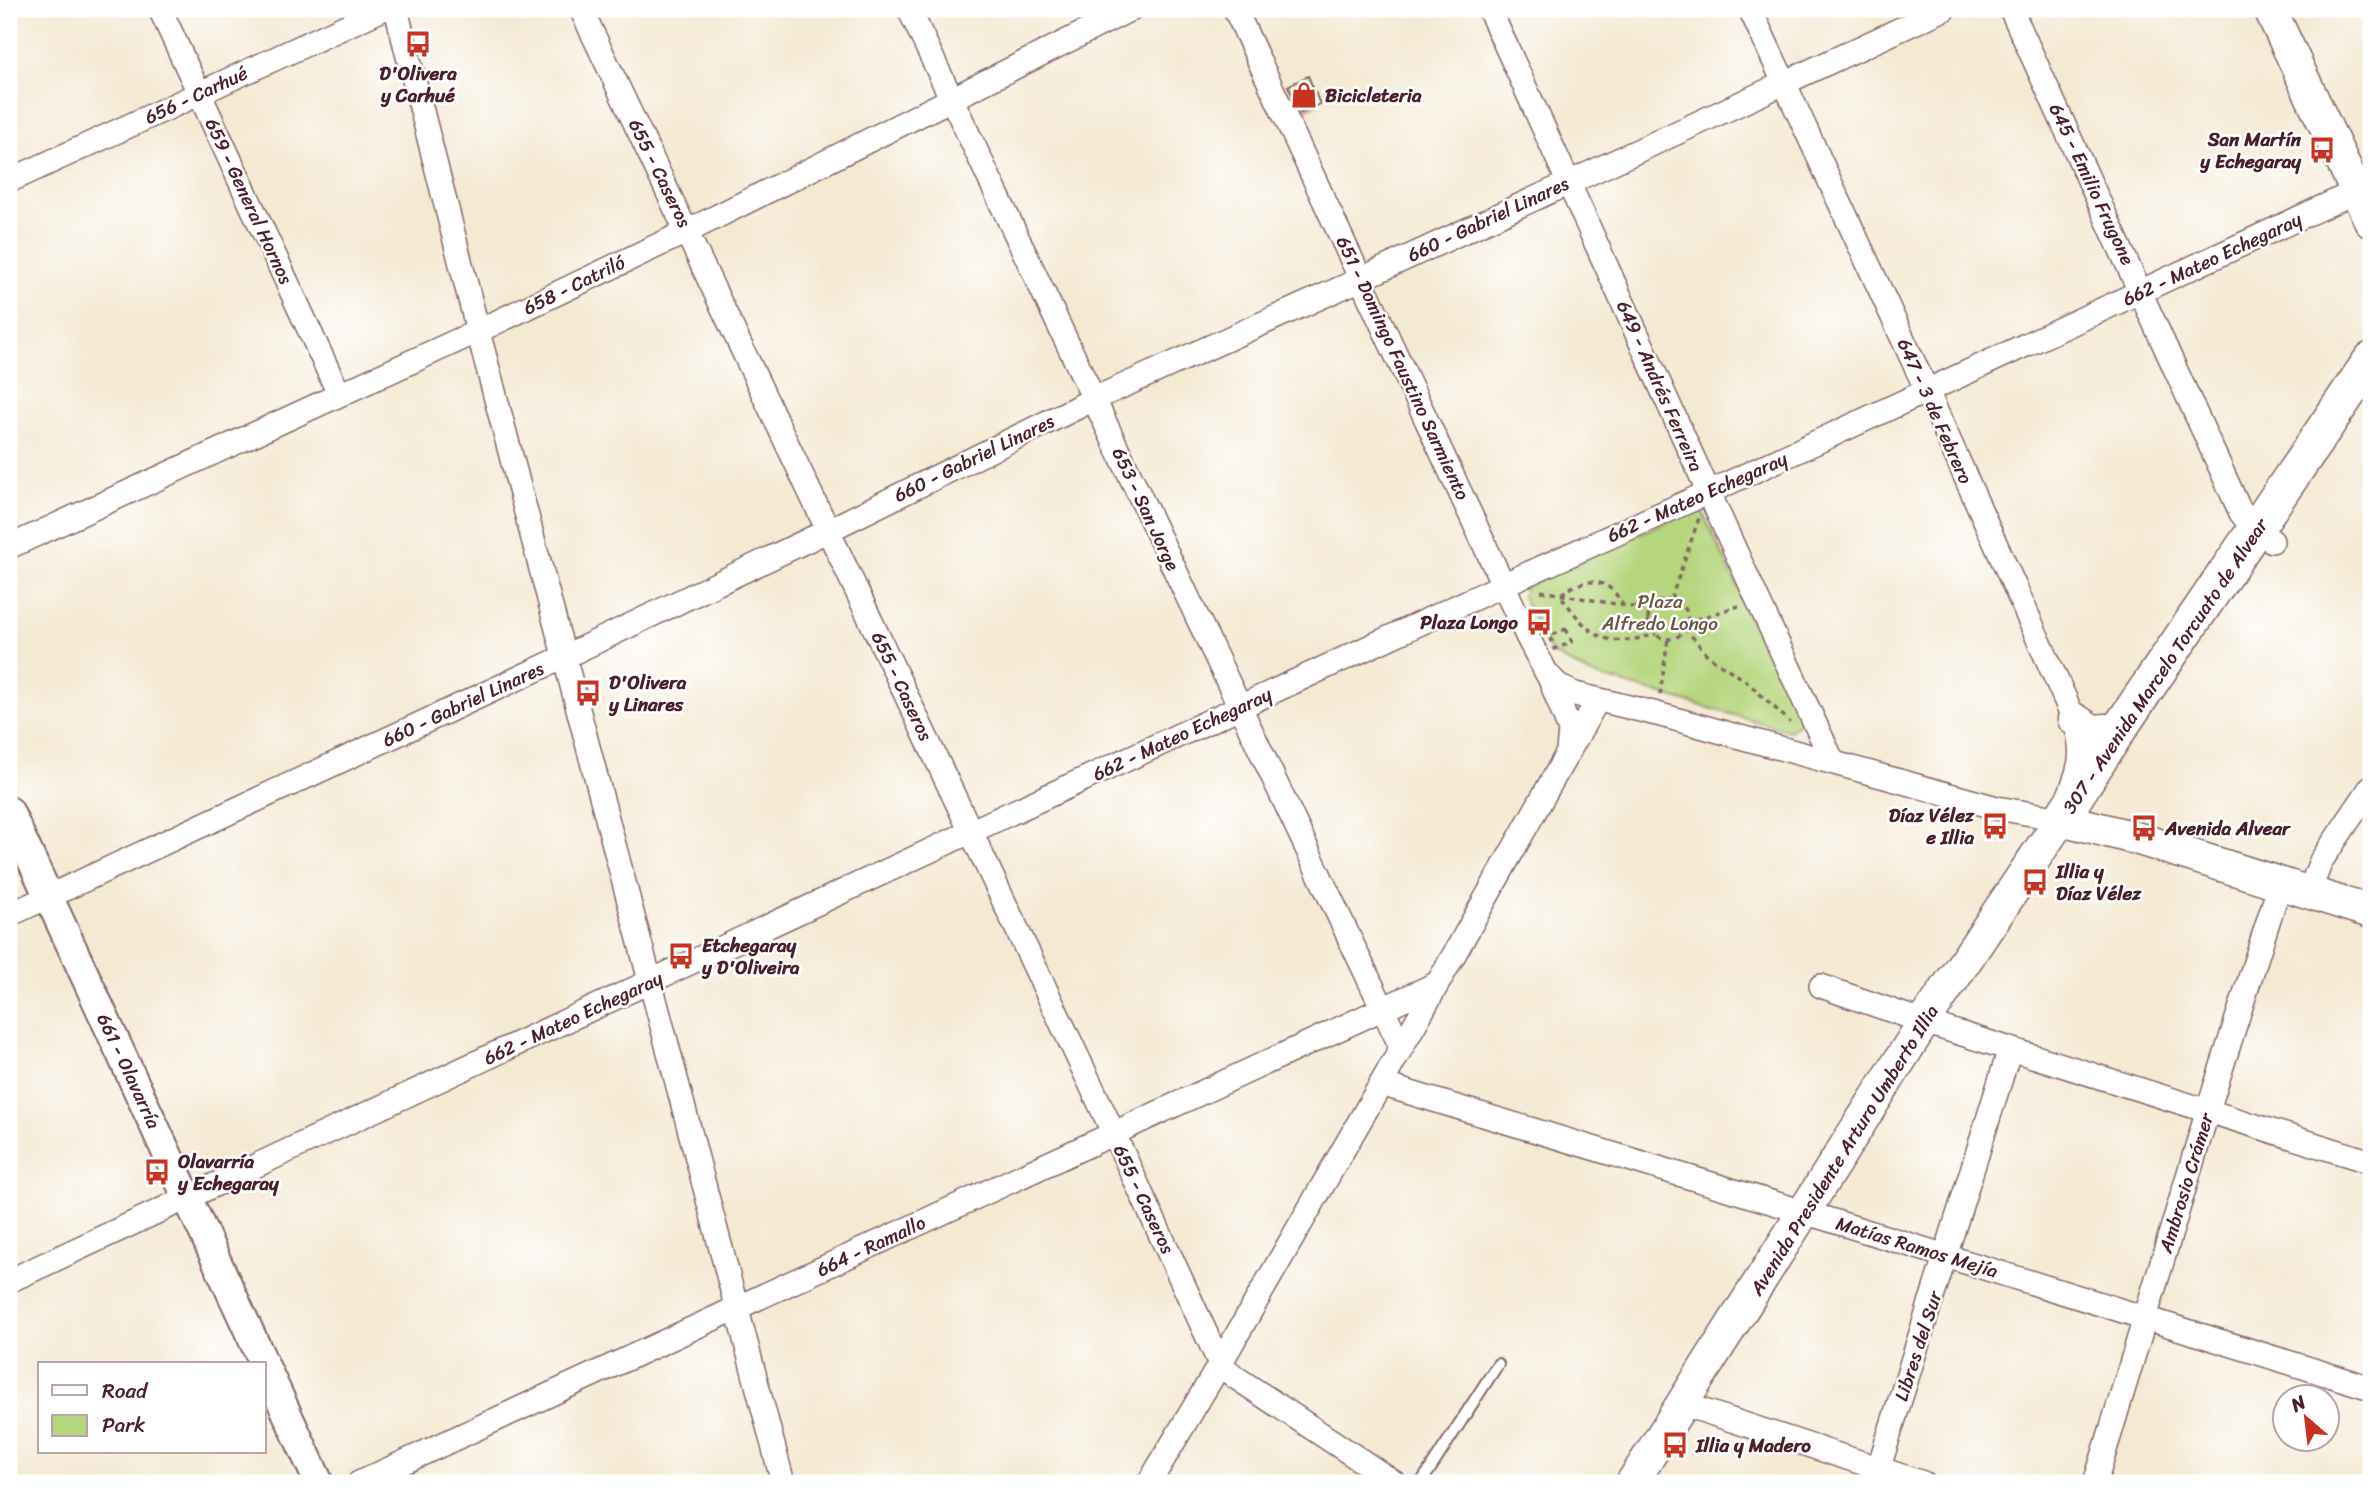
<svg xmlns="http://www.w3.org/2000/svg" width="2380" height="1492" font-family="Sriracha,sans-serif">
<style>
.green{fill:#b6d67e;stroke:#807a54;stroke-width:2}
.building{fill:#ce9896}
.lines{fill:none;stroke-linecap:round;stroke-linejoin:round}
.service-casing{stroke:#866666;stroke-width:14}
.minor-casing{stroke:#866666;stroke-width:26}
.tertiary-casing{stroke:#866666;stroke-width:32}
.secondary-casing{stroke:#866666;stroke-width:35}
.primary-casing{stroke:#866666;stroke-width:38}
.path{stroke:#866666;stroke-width:3.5;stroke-dasharray:5 5;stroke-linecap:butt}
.service{stroke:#fff;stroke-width:10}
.minor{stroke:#fff;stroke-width:23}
.tertiary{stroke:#fff;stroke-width:28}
.secondary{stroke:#fff;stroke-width:32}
.primary{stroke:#fff;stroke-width:35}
.labels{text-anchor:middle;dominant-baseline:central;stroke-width:5;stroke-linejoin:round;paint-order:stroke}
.poi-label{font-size:19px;font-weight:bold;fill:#4a1f2b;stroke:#fff;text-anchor:start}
.street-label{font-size:19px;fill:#4a1f2b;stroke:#fff}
.park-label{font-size:19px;fill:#6a5644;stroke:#fff}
</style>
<rect width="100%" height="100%" fill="#fff"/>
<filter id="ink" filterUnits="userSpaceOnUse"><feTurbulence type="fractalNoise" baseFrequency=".0143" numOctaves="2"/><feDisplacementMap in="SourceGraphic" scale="14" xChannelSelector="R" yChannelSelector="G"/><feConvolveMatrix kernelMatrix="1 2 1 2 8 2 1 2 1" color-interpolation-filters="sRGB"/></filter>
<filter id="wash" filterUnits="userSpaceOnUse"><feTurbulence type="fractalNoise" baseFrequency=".00686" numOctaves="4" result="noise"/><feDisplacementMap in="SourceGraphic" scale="28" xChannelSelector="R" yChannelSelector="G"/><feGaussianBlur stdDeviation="1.57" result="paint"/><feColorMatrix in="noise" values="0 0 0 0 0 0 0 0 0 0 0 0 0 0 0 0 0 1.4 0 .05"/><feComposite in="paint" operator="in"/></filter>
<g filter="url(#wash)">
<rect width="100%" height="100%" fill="#f4e9d3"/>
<path class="green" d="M1702,511L1801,721L1790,731L1590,674L1551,653L1522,596L1526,586L1687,512Z"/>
<g id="blocks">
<path class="building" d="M1308,76L1320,104L1301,113L1288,86Z"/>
</g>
</g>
<g filter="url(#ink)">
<use href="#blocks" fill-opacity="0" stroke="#866666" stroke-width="2"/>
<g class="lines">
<g class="service-casing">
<path id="service" d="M1421,1483L1498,1364"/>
</g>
<g class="minor-casing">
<path id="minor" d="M160,9L339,394
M396,9L478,331L783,1483
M581,9L1114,1134L1220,1364L1235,1377L1395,1483
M909,9L1401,1047
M1235,9L1527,636L1547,674L1560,687L1575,694L1657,714L1997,808L2061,819C2073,777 2090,765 2074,719L1927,391L1750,9
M1489,9C1605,259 1715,512 1833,762
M2011,9L2241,513L2249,523L2272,541
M9,181L383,9
M9,547L478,331L688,231L1131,9
M1549,677L1570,730L1568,751
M2309,892L2321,861L2371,787
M9,915L566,656L829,530L1094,399L1361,279L1944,9
M1821,986L1924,1022L2371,1162
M1381,1084L1804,1212L2371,1388
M9,1281L970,832L1505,584L1707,493L2357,191
M1683,1404L1923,1483
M359,1483L1436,984
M1149,1483L1220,1364L1381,1084L1597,701
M1874,1483L2010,1049
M2095,1483L2208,1110L2280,884"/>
</g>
<g class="tertiary-casing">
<path id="tertiary" d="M9,811L319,1483"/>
</g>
<g class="secondary-casing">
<path id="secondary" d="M2270,9L2371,222
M2074,719L2093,731L2119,729
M1632,1483L1924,1022L2061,819L2139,839L2371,912"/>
</g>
<g class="primary-casing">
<path id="primary" d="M2061,819L2119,729L2371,360"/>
</g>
<path class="path" d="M1541,591L1650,610
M1671,599L1699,518
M1648 619a20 20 0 1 1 40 0a20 20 0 1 1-40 0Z
M1623,606C1609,575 1583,577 1560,595C1591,636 1602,650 1656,634
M1687,622L1739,606
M1685,628L1708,656L1746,681L1790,722
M1566,629L1572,642L1555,649L1550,636Z
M1660,695L1668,638"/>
<use href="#service" class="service"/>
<use href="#minor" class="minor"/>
<use href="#tertiary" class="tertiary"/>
<use href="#secondary" class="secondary"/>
<use href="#primary" class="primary"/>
</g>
</g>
<defs>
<g id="bus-bare" transform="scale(2.1)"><path d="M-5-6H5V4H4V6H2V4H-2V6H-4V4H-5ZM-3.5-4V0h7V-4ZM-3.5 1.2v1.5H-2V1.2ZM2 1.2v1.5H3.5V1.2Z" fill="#c8321e" stroke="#fff" stroke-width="2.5" paint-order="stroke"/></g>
<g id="shop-bare" transform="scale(2.1)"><path d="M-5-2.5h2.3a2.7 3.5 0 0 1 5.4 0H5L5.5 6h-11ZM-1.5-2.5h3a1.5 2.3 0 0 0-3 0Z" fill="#c8321e" stroke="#fff" stroke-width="2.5" paint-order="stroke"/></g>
</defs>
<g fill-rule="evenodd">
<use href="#bus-bare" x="418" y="44"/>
<use href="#shop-bare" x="1304" y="95"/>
<use href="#bus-bare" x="2322" y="150"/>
<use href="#bus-bare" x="1539" y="622"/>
<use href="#bus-bare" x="588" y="693"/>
<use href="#bus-bare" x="1995" y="826"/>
<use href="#bus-bare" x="2144" y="828"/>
<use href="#bus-bare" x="2035" y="882"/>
<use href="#bus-bare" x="681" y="956"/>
<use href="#bus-bare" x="157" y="1172"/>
<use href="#bus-bare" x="1675" y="1445"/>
</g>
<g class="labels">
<g class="poi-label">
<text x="418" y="73" text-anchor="middle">D'Olivera<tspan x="418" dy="22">y Carhué</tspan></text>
<text x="1325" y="95">Bicicleteria</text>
<text x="2301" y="139" text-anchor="end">San Martín<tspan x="2301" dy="22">y Echegaray</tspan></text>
<text x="1518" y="622" text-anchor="end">Plaza Longo</text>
<text x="609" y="682">D'Olivera<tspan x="609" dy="22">y Linares</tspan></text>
<text x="1974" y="815" text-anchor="end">Díaz Vélez<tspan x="1974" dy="22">e Illia</tspan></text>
<text x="2165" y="828">Avenida Alvear</text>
<text x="2056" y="871">Illia y<tspan x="2056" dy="22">Díaz Vélez</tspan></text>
<text x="702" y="945">Etchegaray<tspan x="702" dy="22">y D'Oliveira</tspan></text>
<text x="178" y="1161">Olavarría<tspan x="178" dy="22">y Echegaray</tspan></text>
<text x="1696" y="1445">Illia y Madero</text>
</g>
<g class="street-label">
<text transform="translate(196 95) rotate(-25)">656 - Carhué</text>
<text transform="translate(660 173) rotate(64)">655 - Caseros</text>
<text transform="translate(2092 184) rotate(65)">645 - Emilio Frugone</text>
<text transform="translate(249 201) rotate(65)">659 - General Hornos</text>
<text transform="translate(1488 219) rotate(-25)">660 - Gabriel Linares</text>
<text transform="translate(2212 259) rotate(-25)">662 - Mateo Echegaray</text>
<text transform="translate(574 285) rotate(-26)">658 - Catriló</text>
<text transform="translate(1403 368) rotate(65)">651 - Domingo Faustino Sarmiento</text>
<text transform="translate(1660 386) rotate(66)">649 - Andrés Ferreira</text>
<text transform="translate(1935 411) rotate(66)">647 - 3 de Febrero</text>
<text transform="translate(974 458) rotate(-26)">660 - Gabriel Linares</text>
<text transform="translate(1697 497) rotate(-24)">662 - Mateo Echegaray</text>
<text transform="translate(1146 509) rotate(65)">653 - San Jorge</text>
<text transform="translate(2165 666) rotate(-56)">307 - Avenida Marcelo Torcuato de Alvear</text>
<text transform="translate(902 686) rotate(65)">655 - Caseros</text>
<text transform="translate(463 704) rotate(-25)">660 - Gabriel Linares</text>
<text transform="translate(1182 734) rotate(-25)">662 - Mateo Echegaray</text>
<text transform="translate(573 1018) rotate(-25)">662 - Mateo Echegaray</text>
<text transform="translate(129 1071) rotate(65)">661 - Olavarría</text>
<text transform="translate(1844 1150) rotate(-58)">Avenida Presidente Arturo Umberto Illia</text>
<text transform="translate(2186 1183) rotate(-73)">Ambrosio Crámer</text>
<text transform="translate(1144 1199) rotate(65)">655 - Caseros</text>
<text transform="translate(871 1246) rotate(-25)">664 - Ramallo</text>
<text transform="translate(1917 1247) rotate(17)">Matías Ramos Mejía</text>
<text transform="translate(1918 1346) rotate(-72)">Libres del Sur</text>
</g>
<g class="park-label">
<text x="1660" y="601">Plaza<tspan x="1660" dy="22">Alfredo Longo</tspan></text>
</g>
</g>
<rect width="2380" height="1492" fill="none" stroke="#fff" stroke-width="35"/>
<rect x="38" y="1362" width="228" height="91" fill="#ffffff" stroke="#b7a5aa" stroke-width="2"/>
<rect x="52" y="1385" width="35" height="10" fill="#ffffff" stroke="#b7a5aa" stroke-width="2"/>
<text x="102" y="1398" font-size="21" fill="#4a1f2b">Road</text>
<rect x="52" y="1415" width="35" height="21" fill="#b6d67e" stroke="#b7a5aa" stroke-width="2"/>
<text x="102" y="1432" font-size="21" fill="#4a1f2b">Park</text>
<g transform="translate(2306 1418) rotate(332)"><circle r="33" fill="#ffffff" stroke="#b7a5aa" stroke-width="2"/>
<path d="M0-5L12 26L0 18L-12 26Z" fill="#c8321e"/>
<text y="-10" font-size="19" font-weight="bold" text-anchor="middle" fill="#4a1f2b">N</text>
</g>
</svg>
